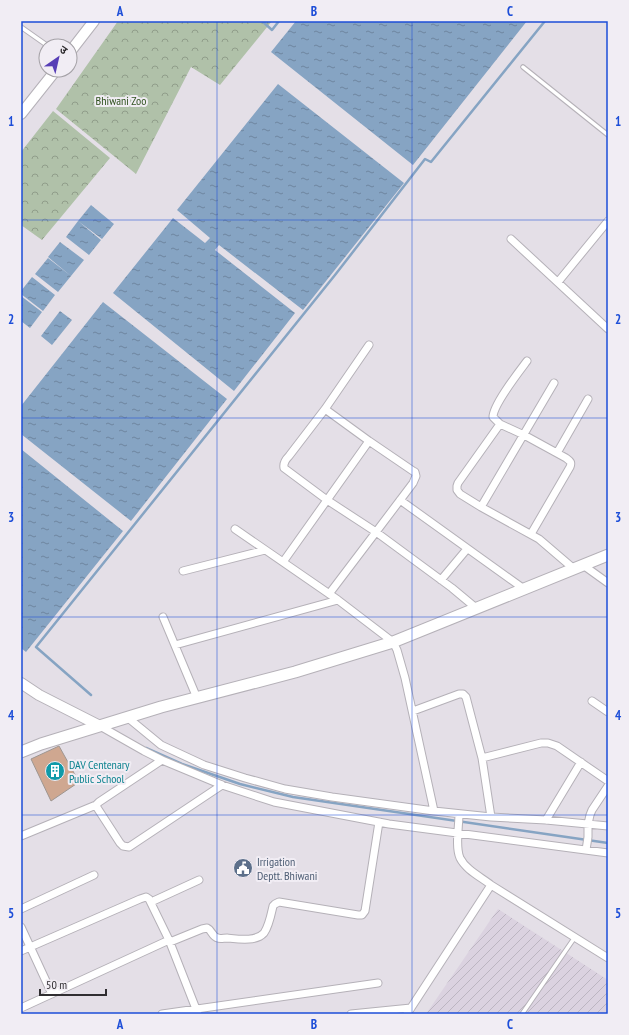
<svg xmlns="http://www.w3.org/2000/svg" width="629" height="1035" font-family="'PT Sans Narrow','Noto Sans Devanagari',sans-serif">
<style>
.industrial{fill:url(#industrial-furrows)}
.park{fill:url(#park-crowns)}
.water{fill:url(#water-ripples)}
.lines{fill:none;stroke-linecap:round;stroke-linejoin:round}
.stream{stroke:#86a4c3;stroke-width:2.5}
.building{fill:#cfa790;stroke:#9e9691}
.lane-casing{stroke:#b5b1b8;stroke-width:5.5}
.street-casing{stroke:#b5b1b8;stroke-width:9}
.secondary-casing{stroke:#b5b1b8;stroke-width:12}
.primary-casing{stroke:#b5b1b8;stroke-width:13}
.lane{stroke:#fff;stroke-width:3.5}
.street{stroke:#fff;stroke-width:7}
.secondary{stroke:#fff;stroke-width:10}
.primary{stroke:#fff;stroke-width:11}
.grid{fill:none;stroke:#1d4ed8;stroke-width:1;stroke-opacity:0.55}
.labels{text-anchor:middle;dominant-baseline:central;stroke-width:4;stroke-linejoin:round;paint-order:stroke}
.park-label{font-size:12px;fill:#2f511e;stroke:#f1edf4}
.culture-label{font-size:12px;fill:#0d838f;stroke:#f1edf4;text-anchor:start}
.service-label{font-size:12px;fill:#4e5e75;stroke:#f1edf4;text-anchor:start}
.neatline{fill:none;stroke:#1d4ed8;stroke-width:1.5}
.grid-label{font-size:13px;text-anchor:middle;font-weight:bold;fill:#1d4ed8}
</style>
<defs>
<pattern id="industrial-furrows" width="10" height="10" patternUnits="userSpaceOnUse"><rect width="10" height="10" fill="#dbd2e0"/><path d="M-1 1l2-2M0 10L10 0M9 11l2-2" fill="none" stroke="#bcb5c1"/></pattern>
<pattern id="park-crowns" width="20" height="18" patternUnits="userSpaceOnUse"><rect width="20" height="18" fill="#b0c1a9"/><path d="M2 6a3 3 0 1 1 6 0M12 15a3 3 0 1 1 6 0" fill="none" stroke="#909d8a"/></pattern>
<pattern id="water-ripples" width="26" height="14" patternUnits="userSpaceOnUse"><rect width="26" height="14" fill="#86a4c3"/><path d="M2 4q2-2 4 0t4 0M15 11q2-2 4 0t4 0" fill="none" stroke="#6e869f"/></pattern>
</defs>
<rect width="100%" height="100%" fill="#e4dfe7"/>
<path class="industrial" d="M498,909L608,980V1014H426Z"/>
<path class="park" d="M118,21H272L220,85L191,67L136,174L56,109Z
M53,111L110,158L42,240L21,225V152Z"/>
<path class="water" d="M296,21H527L413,165L271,52Z
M278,84L404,183L303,310L219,245L215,250L295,313L234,391L113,293L173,218L205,243L210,238L177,210Z
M91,205L114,224L102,239L78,221Z
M78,221L101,240L89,255L66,237Z
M60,242L84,260L71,276L48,257Z
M48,258L71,276L58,292L35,274Z
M32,277L55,295L43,311L21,294V291Z
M21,296L42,312L30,328L21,321Z
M103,302L227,399L131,521L21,434V406Z
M60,311L72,320L52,345L41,336Z
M21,449L123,531L26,652L21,648Z"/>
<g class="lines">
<path class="stream" d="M262,21L272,30L279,21
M91,695L36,647L335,275L425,159L431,162L545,21
M146,748L182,764L240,784L293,797L608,843"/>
</g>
<path class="building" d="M59,746L79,782L51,801L31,759Z"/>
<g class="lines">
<g class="lane-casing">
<path id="lane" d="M21,27L48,46
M523,67L608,135
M522,1014L575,937"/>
</g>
<g class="street-casing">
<path id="street" d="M511,239L608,329
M558,282L608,221
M369,345L325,409L289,456C286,459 283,463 284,468L327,500L376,532L452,588L476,608
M527,361C518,373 493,405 493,417L500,424L524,435L566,458C570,461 572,462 570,467L531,534
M325,409L369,441L413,471L415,472L416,476L413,483L376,532L329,594
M500,424L458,483L457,486V490L460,494L481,507L539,539L574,569
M557,453L588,399
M400,500L524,589
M481,507L554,383
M235,529L338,600L393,642L397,650L405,678L434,811
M283,562L369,441
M583,565L608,583
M183,571L265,550
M441,580L467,549
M163,617L197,698
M175,645L338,600
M592,701L608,712
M413,711L459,694H463L466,697L482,758L491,817
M127,717L161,745L204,765L245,778L285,789L332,797L434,811L491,817L546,820L608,826
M100,726L144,751L162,760L222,785L274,802L389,824L608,853
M482,758L541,743H548L557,746L608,781
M162,760L99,802L96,805V806L120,843L123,846L129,847L222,785
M459,814C459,826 455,847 460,858C466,870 481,877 491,885L608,958
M546,820L581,762
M21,836L96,805
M586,850L588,837V824L590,815L592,810L608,786
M151,902L199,880
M21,909L94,875
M21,927L52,994
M170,942L202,929L207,928C212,930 212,937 218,938C220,939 224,938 227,938C238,939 256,942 264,933C269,926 271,915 273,906L275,904L279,902L358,915H362L365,911L379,822
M21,951L140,899L146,897L149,899L169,940L198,1014
M21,1008L169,940
M162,1014L378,983
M351,1014L411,1008
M407,1014L491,885"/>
</g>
<g class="secondary-casing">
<path id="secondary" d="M70,52L94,21
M21,114L56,70
M21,683L39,695L100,726"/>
</g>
<g class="primary-casing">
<path id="primary" d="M21,752L41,744L161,707L295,672L393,642L608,555"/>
</g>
<use href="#lane" class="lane"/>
<use href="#street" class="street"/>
<use href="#secondary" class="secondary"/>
<use href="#primary" class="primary"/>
</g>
<path class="grid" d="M217,21V1014M412,21V1014M21,220H608M21,418H608M21,617H608M21,815H608"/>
<defs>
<g id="building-disc" transform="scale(1)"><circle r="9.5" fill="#0f9aa8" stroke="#f1edf4"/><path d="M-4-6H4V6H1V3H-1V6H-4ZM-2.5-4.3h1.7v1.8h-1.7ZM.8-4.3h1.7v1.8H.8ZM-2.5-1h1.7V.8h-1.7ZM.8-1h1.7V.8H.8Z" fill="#fff"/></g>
<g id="civic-disc" transform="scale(1)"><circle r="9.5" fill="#5c6f8a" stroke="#f1edf4"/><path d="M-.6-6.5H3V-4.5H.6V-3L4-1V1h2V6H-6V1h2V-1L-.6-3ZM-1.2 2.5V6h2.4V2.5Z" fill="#fff"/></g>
</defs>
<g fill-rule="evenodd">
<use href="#building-disc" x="55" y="771"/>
<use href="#civic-disc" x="243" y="868"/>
</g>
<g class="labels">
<g class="park-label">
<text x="121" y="100">Bhiwani Zoo</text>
</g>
<g class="culture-label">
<text x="69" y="764">DAV Centenary<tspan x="69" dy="14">Public School</tspan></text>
</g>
<g class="service-label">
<text x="257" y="861">Irrigation<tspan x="257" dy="14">Deptt. Bhiwani</tspan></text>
</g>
</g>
<rect width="629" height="1035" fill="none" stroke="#f1edf4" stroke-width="44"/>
<g transform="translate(58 58) rotate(34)"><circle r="19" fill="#f1edf4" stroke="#a4a1a6"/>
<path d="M0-3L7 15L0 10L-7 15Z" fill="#573eb6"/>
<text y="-6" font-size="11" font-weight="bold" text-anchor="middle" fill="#302e31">उ</text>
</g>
<path d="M40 989v6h66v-6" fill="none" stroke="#302e31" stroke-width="2"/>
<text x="46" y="989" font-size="12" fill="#302e31" stroke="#f1edf4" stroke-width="3" paint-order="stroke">50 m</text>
<rect x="22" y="22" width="585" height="991" class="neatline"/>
<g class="grid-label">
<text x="120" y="16">A</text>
<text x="314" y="16">B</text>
<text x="510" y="16">C</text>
<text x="11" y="126">1</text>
<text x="618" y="126">1</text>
<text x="11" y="324">2</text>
<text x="618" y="324">2</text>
<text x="11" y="522">3</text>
<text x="618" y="522">3</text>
<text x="11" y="720">4</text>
<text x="618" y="720">4</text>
<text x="11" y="918">5</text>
<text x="618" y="918">5</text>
<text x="120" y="1029">A</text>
<text x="314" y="1029">B</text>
<text x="510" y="1029">C</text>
</g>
</svg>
